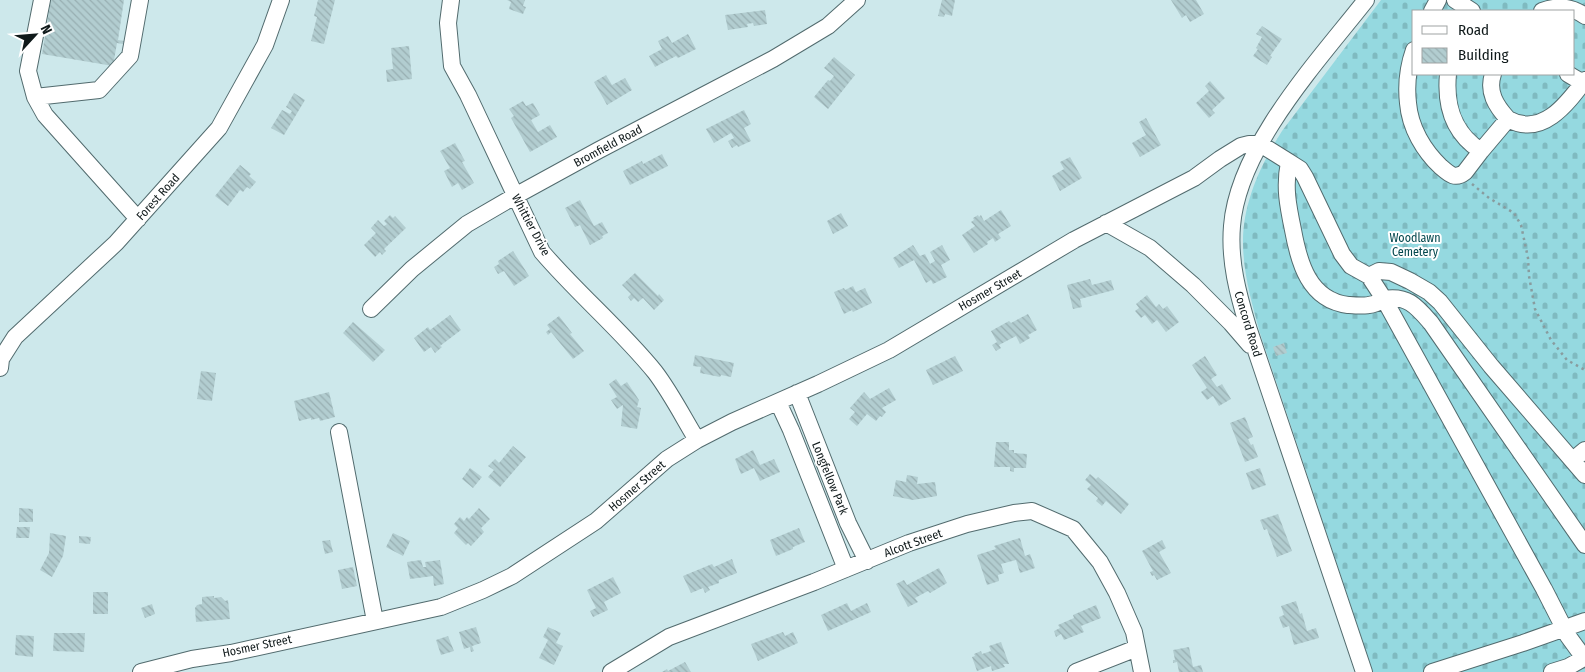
<svg xmlns="http://www.w3.org/2000/svg" width="1585" height="672" font-family="'Fira Sans Condensed',sans-serif">
<style>
.cemetery{fill:url(#cemetery-stones);fill-rule:evenodd}
.building{fill:url(#building-back-hatch)}
.lines{fill:none;stroke-linecap:round;stroke-linejoin:round}
.minor-casing{stroke:#526b6e;stroke-width:18}
.path{stroke:#889c9f;stroke-width:2.5;stroke-dasharray:2.5 4;stroke-linecap:butt}
.minor{stroke:#fff;stroke-width:16}
.labels{text-anchor:middle;dominant-baseline:central;stroke-width:4;stroke-linejoin:round;paint-order:stroke}
.street-label{font-size:12px;fill:#0f191a;stroke:#fff}
.park-label{font-size:12px;fill:#02474d;stroke:#fff}
</style>
<defs>
<pattern id="cemetery-stones" width="16" height="16" patternUnits="userSpaceOnUse" patternTransform="scale(1.25)"><rect width="16" height="16" fill="#95d9e0"/><path d="M2 7V4a2 2 0 0 1 4 0v3zM10 15v-3a2 2 0 0 1 4 0v3z" fill="#7fbac0"/></pattern>
<pattern id="building-back-hatch" width="6" height="6" patternUnits="userSpaceOnUse" patternTransform="scale(1.25)"><rect width="6" height="6" fill="#b2cdd0"/><path d="M-1 5l2 2M0 0l6 6M5-1l2 2" fill="none" stroke="#98afb2"/></pattern>
</defs>
<rect width="100%" height="100%" fill="#cde8eb"/>
<path class="cemetery" d="M1381,0H1585V672H1373L1260,333C1252,304 1243,273 1243,242C1243,202 1261,164 1282,131ZM1414,11H1574V74H1414Z"/>
<path class="building" d="M51,0H124L118,40L124,41L123,44L117,43L113,66L42,54Z
M318,0H335L324,44L311,41L317,17L314,16Z
M507,0H525L523,6L526,7L523,14L509,9L511,2Z
M942,0H955L952,16L945,14L944,17L938,16Z
M1171,0H1196L1204,14L1190,22L1186,15L1182,18Z
M765,10L767,24L754,26L753,23L747,24L748,27L728,30L725,15Z
M1262,26L1282,39L1270,56L1272,57L1267,65L1253,56L1258,49L1256,48L1262,37L1256,34Z
M688,34L696,49L678,58L676,56L655,67L649,56L662,49L658,41L668,36L672,43Z
M409,46L412,79L387,82L386,70L393,69L391,48Z
M834,57L855,75L828,109L814,97L828,80L830,81L834,76L824,68Z
M606,75L612,85L625,78L632,90L607,105L594,82Z
M1210,81L1225,98L1212,110L1215,113L1209,118L1196,103L1209,91L1205,86Z
M294,93L305,100L284,135L271,128L282,110L290,114L292,111L286,107Z
M523,101L526,106L533,103L540,115L531,120L538,132L550,125L557,137L530,152L511,118L514,116L509,109Z
M744,110L751,124L744,128L751,141L738,147L737,145L732,148L728,141L734,138L731,133L714,143L706,129Z
M1146,118L1161,145L1140,157L1132,143L1146,135L1139,122Z
M455,143L465,161L462,162L474,183L462,190L458,183L452,187L444,171L450,168L440,151Z
M662,154L668,166L630,185L623,171L642,161L643,164Z
M1070,157L1082,178L1060,191L1052,176L1064,169L1060,162Z
M240,165L251,174L249,176L256,182L250,189L247,187L243,192L240,190L228,206L215,196Z
M580,200L594,226L602,222L608,233L602,236L603,238L590,245L580,225L575,227L565,208Z
M1001,210L1011,226L998,234L1001,238L995,242L993,238L987,242L988,244L974,253L962,235L975,226L971,222L974,220L973,218L978,215L979,217L981,215L984,221Z
M841,213L848,226L833,234L827,221Z
M390,215L393,218L395,216L406,228L384,249L386,251L382,255L380,252L375,257L364,245L376,233L371,228L378,220L384,226L387,224L384,221Z
M913,245L920,256L925,254L930,264L935,261L930,252L942,245L950,260L941,265L947,277L933,284L931,280L926,283L914,260L899,268L893,258Z
M513,251L529,276L514,286L504,271L498,274L494,267L499,264L498,261Z
M635,273L658,296L659,294L664,300L654,310L643,298L638,302L634,298L631,301L628,297L631,294L622,285Z
M1090,279L1092,285L1111,280L1114,290L1080,299L1082,307L1073,309L1067,285Z
M853,286L856,292L865,288L872,303L853,312L852,310L844,314L834,292L844,288L845,290Z
M1147,295L1156,307L1159,304L1163,309L1167,306L1179,322L1166,332L1157,320L1152,324L1145,315L1141,318L1135,311L1139,308L1136,304Z
M1028,314L1037,330L1028,335L1030,338L1020,344L1016,336L999,345L1001,348L996,351L992,345L997,342L991,331L1009,321L1011,323Z
M450,315L461,330L440,346L442,347L435,353L431,347L424,352L414,338L428,327L430,330Z
M559,316L572,333L570,334L584,351L573,359L551,332L548,335L546,332L550,329L547,325Z
M353,322L385,350L373,362L343,333Z
M1284,343L1287,353L1276,356L1273,347Z
M695,355L734,363L731,377L721,375L720,377L700,373L701,367L693,366Z
M955,356L963,371L933,385L926,370Z
M1205,356L1217,375L1211,379L1217,387L1222,384L1231,399L1219,406L1213,396L1207,400L1201,392L1207,388L1192,365Z
M201,371L216,373L212,401L197,399Z
M616,379L621,386L627,382L639,400L637,407L641,408L637,429L621,426L623,405L617,409L611,400L617,397L609,384Z
M889,388L896,400L882,408L886,412L882,417L880,416L876,421L867,414L857,426L849,419L855,412L850,408L864,392L870,399Z
M329,392L335,417L320,421L319,418L311,420V418L299,421L294,401Z
M1245,417L1253,437L1248,439L1251,445L1253,444L1258,457L1245,462L1230,423Z
M996,442H1009V450H1014V453L1027,454L1026,468H1014V472L1010,471V467H994Z
M513,446L526,457L500,487L488,477L494,470L488,466L495,459L499,463Z
M753,450L760,465L774,459L780,472L760,481L754,468L741,474L735,459Z
M470,468L482,477L473,488L462,479Z
M1260,468L1266,485L1252,490L1246,473Z
M1090,474L1096,479L1098,477L1129,504L1121,514L1106,501L1102,506L1096,501L1098,498L1087,489L1091,485L1085,480Z
M907,475L918,477L917,484L935,482L937,496L913,500L893,496L896,480L906,482Z
M19,508L33,509V522H19Z
M479,508L490,519L481,528L484,532L471,546L468,543L466,545L454,533L458,528L454,524L460,517L464,521L467,517L469,519Z
M1278,514L1292,551L1277,557L1267,529L1264,530L1260,520Z
M17,527H30L29,538H16Z
M799,528L805,542L793,547V549L776,556L770,540Z
M50,533L66,536L63,556L52,577L40,570L49,553Z
M393,533L410,541L403,556L386,547Z
M79,536L91,537L90,544L79,543Z
M1020,538L1025,556L1030,554L1035,568L1020,573L1016,560L1001,564L1004,573L998,575L999,581L987,585L977,555L996,549L994,546Z
M330,540L333,552L325,554L322,541Z
M1162,540L1166,548L1159,552L1171,573L1157,580L1154,575L1152,576L1150,572L1153,571L1142,551Z
M732,559L737,573L719,580V583L708,587L710,590L705,593L703,588L691,593L683,576L712,564L714,567Z
M421,560L423,567H426L425,562L440,560L444,584L434,586L433,576L410,579L407,562Z
M353,567L357,586L342,589L338,570Z
M939,568L947,583L930,593L928,591L915,598L918,602L908,607L896,584L904,580L907,585Z
M613,577L621,593L604,602L608,610L593,617L590,611L596,608L587,590Z
M93,592H108V614H93Z
M214,596V598L221,597L225,601L228,600L230,619L196,622L195,608L197,605L202,604V597Z
M1296,601L1300,614L1302,613L1307,631L1316,628L1319,638L1294,645L1289,626L1283,628L1279,617L1284,615L1281,606Z
M847,603L851,611L867,603L871,612L828,631L821,615Z
M152,604L155,614L145,618L141,608Z
M1096,605L1101,618L1081,626L1084,632L1064,640L1061,634L1056,637L1054,631L1060,628L1058,625L1074,618L1073,615Z
M476,627L481,643L472,646L474,651L471,652L470,647L464,649L459,632Z
M548,627L561,633L556,643L563,646L554,665L539,658L548,640L543,637Z
M783,632L785,636L793,632L798,643L758,661L751,644Z
M54,633H85L84,652L53,651Z
M16,635L34,636L33,657L15,655Z
M448,636L454,651L441,655L436,640Z
M1001,642L1009,664H1003L1005,667L992,671L991,666L977,671L972,657L975,656L974,654L981,651L982,654L991,651L989,646Z
M1189,647L1193,667L1201,665L1203,672H1179L1177,662L1173,663V660H1175L1173,650Z
M685,662L691,672H662L667,669L668,671Z"/>
<g class="lines">
<g class="minor-casing">
<path id="minor" d="M42,0L28,71L35,97L45,115L138,219
M451,0L448,23L452,66L468,95L542,252C578,294 620,329 655,372C671,393 683,417 697,440
M1455,0L1472,11
M1432,11L1438,0
M1542,11C1558,5 1571,6 1585,16
M1414,50C1408,67 1406,85 1408,103C1410,128 1424,151 1441,167C1449,174 1455,180 1465,172L1481,151
M1448,74C1445,106 1453,133 1481,151L1508,119C1496,106 1487,92 1493,74
M1568,74L1583,83
M35,97L99,90L130,56L140,0
M1508,119C1542,138 1567,104 1585,80
M1106,223L1150,248L1193,285L1231,323L1250,345
M1369,276L1379,271L1391,272L1410,281L1429,292L1440,302L1491,366L1585,475
M371,309L412,269L467,224L515,196L599,150L773,59L828,26L857,0
M0,368L1,359L15,337L116,243L219,128L265,45L281,0
M797,393L848,523L867,561
M778,402L791,430L846,569
M339,432L375,621
M1573,460L1585,450
M141,672L192,659L231,653L441,607L483,590L512,576L596,521L667,459L697,440L732,422L818,384L889,350L1074,240L1194,178L1220,159L1241,146L1249,144H1260L1289,162C1284,187 1288,206 1293,230C1299,263 1309,300 1348,305C1362,306 1372,307 1384,299L1369,276L1351,266L1342,254L1305,177L1300,169L1289,162
M611,672L669,637L814,582L909,543L967,524L1014,513L1032,511L1073,529L1100,562L1117,593L1134,632L1142,672
M1076,672L1137,648
M1364,672L1248,327C1238,294 1229,261 1232,226C1238,147 1318,61 1366,0
M1432,672L1523,643L1585,621
M1552,672L1568,667L1584,658L1568,636L1544,589L1384,299C1408,295 1417,307 1431,323L1585,545"/>
</g>
<path class="path" d="M1472,184L1489,198L1514,213L1521,225L1528,258L1529,276L1535,309L1551,340L1567,360L1585,370"/>
<use href="#minor" class="minor"/>
</g>
<g class="labels">
<g class="street-label">
<text transform="translate(608 146) rotate(-28)">Bromfield Road</text>
<text transform="translate(158 197) rotate(-48)">Forest Road</text>
<text transform="translate(531 225) rotate(62)">Whittier Drive</text>
<text transform="translate(990 290) rotate(-30)">Hosmer Street</text>
<text transform="translate(1248 324) rotate(73)">Concord Road</text>
<text transform="translate(830 478) rotate(68)">Longfellow Park</text>
<text transform="translate(637 486) rotate(-41)">Hosmer Street</text>
<text transform="translate(913 543) rotate(-20)">Alcott Street</text>
<text transform="translate(257 646) rotate(-12)">Hosmer Street</text>
</g>
<g class="park-label">
<text x="1415" y="238">Woodlawn<tspan x="1415" dy="14">Cemetery</tspan></text>
</g>
</g>
<rect x="1412" y="10" width="162" height="65" fill="#ffffff" stroke="#9fa3a3"/>
<rect x="1422" y="26" width="25" height="8" fill="#ffffff" stroke="#9fa3a3"/>
<text x="1458" y="35" font-size="15" fill="#0f191a">Road</text>
<rect x="1422" y="48" width="25" height="15" fill="url(#building-back-hatch)" stroke="#9fa3a3"/>
<text x="1458" y="60" font-size="15" fill="#0f191a">Building</text>
<g transform="translate(35 35) rotate(64)" stroke="#ffffff" stroke-width="4" paint-order="stroke">
<path d="M0-4L9 19L0 12L-9 19Z" fill="#0f191a"/>
<text y="-8" font-size="14" font-weight="bold" text-anchor="middle" fill="#0f191a">N</text>
</g>
</svg>
